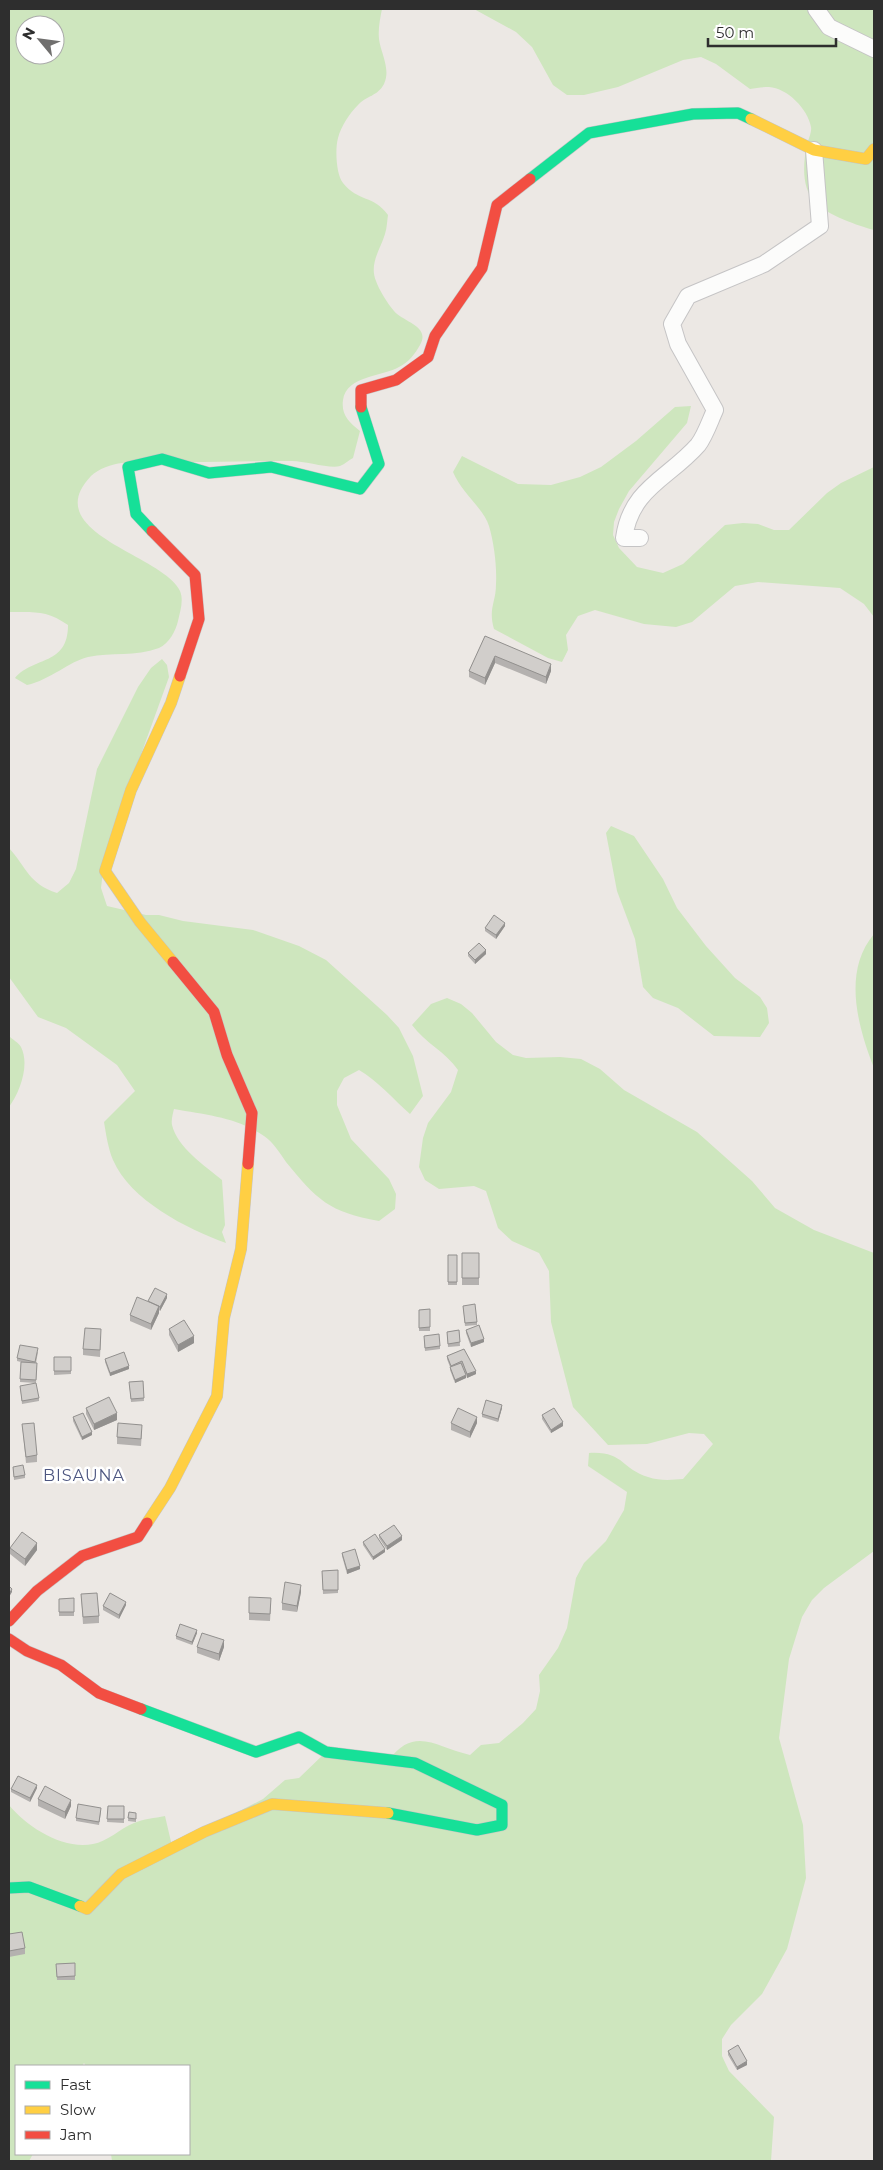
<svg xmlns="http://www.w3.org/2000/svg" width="883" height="2170" font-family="Montserrat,sans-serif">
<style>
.green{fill:#cee6be;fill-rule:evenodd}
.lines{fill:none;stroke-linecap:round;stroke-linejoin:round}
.street-casing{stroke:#c5c4c5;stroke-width:18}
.fast-casing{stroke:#c5c4c5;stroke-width:12}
.slow-casing{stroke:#c5c4c5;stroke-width:12}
.jam-casing{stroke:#c5c4c5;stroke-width:12}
.street{stroke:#fcfcfb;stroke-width:16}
.fast{stroke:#16e098;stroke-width:11}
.slow{stroke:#ffcf43;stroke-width:11}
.jam{stroke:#f24e42;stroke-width:11}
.wall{fill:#b4b1af}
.shaded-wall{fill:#92908e}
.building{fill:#d1cecb;stroke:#92908e}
.labels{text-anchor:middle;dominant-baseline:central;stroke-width:5;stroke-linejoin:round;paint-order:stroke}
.neighbourhood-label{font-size:16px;letter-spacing:1px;fill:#4d5680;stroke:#fff}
</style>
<rect width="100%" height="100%" fill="#ece8e4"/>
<path class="green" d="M9,9H382C380,19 378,29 379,39C381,54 391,69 384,84C378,96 366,96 358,105C350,113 341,126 338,138C335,149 336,174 343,183C358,202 374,195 388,215C387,221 387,228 385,234C380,250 369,264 376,281C379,290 388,304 394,311C403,322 431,326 420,345C415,354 409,362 399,367C382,377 347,375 343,400C341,415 349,422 360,431L353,458C349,460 345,464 340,466C330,469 305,461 292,461C257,461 221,462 186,462C165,462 143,461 122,463C112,464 98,469 91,476C37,533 164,555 180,591C184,600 180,612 178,621C176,630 169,644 159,648C135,657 112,652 88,657C70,661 50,680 27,685L15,678C34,656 68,666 68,625C47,610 34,612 9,612ZM25,25H55V55H25Z
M474,9H874V230C859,226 827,215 816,203C801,189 803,163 807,145C808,140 812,132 811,127C808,109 787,88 769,87C763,87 756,88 750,89L716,64L701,57L683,60L618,87L584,95H567L553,85L532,47L516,32Z
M691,406L687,423L629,491L619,509L614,522L613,535L619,548L637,567L663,573L683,564L725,525L743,523L758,524L774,530H789L827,493L841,483L874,467V617L864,604L840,588L758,582L735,586L692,622L676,627L644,624L595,610L578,616L566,635L568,650L562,662L548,658L494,629C488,608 496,603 496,584C497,566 494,543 489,526C484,509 461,492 453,472L462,456L518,484L551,485L580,477L601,467L636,441L675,407Z
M162,659L167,665L169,677L105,854L101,888L107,906L146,915H159L183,921L253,930L299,946L326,960L387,1015L399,1028L413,1056L423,1096L410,1114C394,1100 377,1080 359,1070L344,1078L337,1091V1105L351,1139L389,1179L396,1194L395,1209L379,1221C329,1212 317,1200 286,1162C280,1153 273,1142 264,1136C236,1117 207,1115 174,1109C173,1113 171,1120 172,1125C177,1147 205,1166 222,1180L225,1225L222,1232L226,1243C187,1229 130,1200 113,1160C108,1148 106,1134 104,1122L135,1091L117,1065L66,1028L38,1017L9,977V848C27,868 29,884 57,893L69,883L76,869L97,769L138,687L151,668Z
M611,826L634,836L663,879L677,908L706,946L735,978L760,997L767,1008L769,1023L760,1037L714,1036L678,1008L653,998L643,987L635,939L617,891L606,833Z
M874,934V1068C858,1027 842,972 874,934Z
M447,998L461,1004L472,1013L496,1042L513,1055L526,1058L560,1057L581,1059L600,1069L624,1090L697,1132L752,1181L775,1208L814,1230L874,1253V1551L824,1588L812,1600L802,1617L789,1659L779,1738L803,1825L806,1878L787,1949L762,1994L731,2025L722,2039V2056L729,2071L774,2117L771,2161H112L111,2154H189V2066H86L84,2063L82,2066H16V2154H33L29,2161H9V1805C27,1827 63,1850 93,1844C107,1842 121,1828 134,1823C143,1819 155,1818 165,1816L172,1846L263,1799L285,1780L299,1778L326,1752L389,1760C415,1725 437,1748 470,1755L481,1745L499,1743L523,1723L536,1709L540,1691L539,1675L558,1648L567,1628L576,1578L584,1563L606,1541L624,1510L627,1492L588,1466L589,1453C624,1451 621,1469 648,1477C660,1481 671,1480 683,1479L713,1444L704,1434L689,1433L647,1444L608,1445L573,1407L551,1322L549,1271L539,1253L512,1241L498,1228L486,1191L474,1186L439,1189L425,1180L419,1167L423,1138L428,1123L451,1092L458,1070C446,1052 425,1043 412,1025L431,1004Z
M9,1036C12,1039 19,1043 21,1047C30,1065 20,1092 9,1107Z"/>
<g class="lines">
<g class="street-casing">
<path id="street" d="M816,9L829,27L874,49
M640,538H624C631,488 668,479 698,445C705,436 710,421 715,410L678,344L672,324L688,296L764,264L820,226L814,150"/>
</g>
<g class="fast-casing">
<path id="fast" d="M530,179L589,133L693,114L738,113L751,119
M152,531L136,514L128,467L162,459L209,473L271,467L360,489L379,464L361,407
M141,1709L256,1752L299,1737L326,1752L415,1763L502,1805V1825L477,1830L388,1813
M9,1888L29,1887L80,1906"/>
</g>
<g class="slow-casing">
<path id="slow" d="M751,119L814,150L866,159L874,149
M173,962L140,922L105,871L131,790L171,703L180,676
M147,1523L170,1488L217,1396L224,1318L241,1249L248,1164
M80,1906L87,1909L121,1874L204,1832L272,1804L388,1813"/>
</g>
<g class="jam-casing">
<path id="jam" d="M361,407V390L396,380L428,357L435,336L482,268L497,205L530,179
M152,531L195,575L199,619L180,676
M173,962L214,1012L227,1055L252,1113L248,1164
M9,1621L37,1591L82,1556L138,1537L147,1523
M9,1639L27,1651L61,1665L99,1693L141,1709"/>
</g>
<use href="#street" class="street"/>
<use href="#fast" class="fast"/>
<use href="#slow" class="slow"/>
<use href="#jam" class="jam"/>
</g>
<path class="wall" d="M485,636L551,671L546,684L495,663L485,685L469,677V671Z
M505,926L496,939L485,931V928Z
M468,953L486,954L475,964L468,956Z
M462,1253H479V1285H462Z
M448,1255H457V1285H448Z
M167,1298L160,1311L159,1310V1313L151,1330L130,1321V1315L148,1302Z
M463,1306L477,1322V1325L465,1326Z
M430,1309V1331H419V1310Z
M169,1329L194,1343L178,1352L169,1335Z
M459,1330L460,1346L448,1347L447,1332Z
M466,1330L484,1342L471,1347L466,1333Z
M101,1336L100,1357L83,1355V1349Z
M424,1339L440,1346V1349L425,1351Z
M464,1349L476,1374L467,1378L462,1364L466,1378L455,1383L450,1370V1367L447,1359V1356Z
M38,1352L36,1363L37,1366L36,1383L20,1382L21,1362L17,1361V1358Z
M54,1357H71V1374L54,1375Z
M105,1359L129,1369L110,1376L105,1362Z
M143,1381L144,1401L131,1402L129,1382Z
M20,1386L39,1398V1401L22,1404Z
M86,1408L117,1420L94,1430L86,1414Z
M502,1408L498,1422L482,1417V1414Z
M542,1415L563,1426L551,1433L542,1419Z
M73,1417L92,1435L82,1440L73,1421Z
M451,1423H477L470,1438L451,1430Z
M22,1424L37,1455V1462L26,1463Z
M142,1431L141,1446L117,1444V1437Z
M13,1467L25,1475V1478L14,1480Z
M379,1535L402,1540L387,1550L379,1538Z
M363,1542L385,1552L373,1560L363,1545Z
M10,1548L37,1550L25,1566L10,1554Z
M342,1553L360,1569L347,1574L342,1556Z
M338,1570V1593L323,1594L322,1571Z
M301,1592L297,1612L282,1610V1603Z
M81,1594L99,1616V1623L83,1624Z
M249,1597L271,1604L270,1621L249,1620Z
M74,1598V1616H59V1599Z
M126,1605L119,1619L103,1610V1606Z
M197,1633L192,1645L176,1639V1636Z
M197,1647H224L219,1661L197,1653Z
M37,1788L30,1802L11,1792V1789Z
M38,1799L71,1806L65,1819L38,1806Z
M108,1806H124V1823L107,1822Z
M101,1812L99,1825L76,1821V1818Z
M129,1812L136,1813V1822L128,1821Z
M9,1934L25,1948V1954L9,1957Z
M75,1963V1980H57L56,1964Z
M728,2051L747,2065L737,2070L728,2055Z"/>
<path class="shaded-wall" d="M495,656V663L485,685V678Z
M551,664V671L546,684V677Z
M505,923V926L496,939V935Z
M486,950V954L475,964V960Z
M167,1294V1298L160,1311V1307Z
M159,1306V1313L151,1330V1324Z
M194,1336V1343L178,1352V1345Z
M484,1339V1342L471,1347V1343Z
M129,1366V1369L110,1376V1373Z
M476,1371V1374L467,1378V1374Z
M466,1375V1378L455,1383V1380Z
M502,1405V1408L498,1422V1419Z
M117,1413V1420L94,1430V1424Z
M477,1417V1423L470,1438V1432Z
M563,1422V1426L551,1433V1430Z
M92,1432V1435L82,1440V1437Z
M402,1536V1540L387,1550V1546Z
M37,1543V1550L25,1566V1559Z
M385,1549V1552L373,1560V1557Z
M360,1566V1569L347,1574V1570Z
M301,1585V1592L297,1612V1606Z
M12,1589V1592L9,1597V1594Z
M126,1602V1605L119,1619V1615Z
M197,1630V1633L192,1645V1642Z
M224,1640V1647L219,1661V1654Z
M37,1785V1788L30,1802V1798Z
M71,1800V1806L65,1819V1812Z
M747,2061V2065L737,2070V2067Z"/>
<path class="building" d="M485,636L551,664L546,677L495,656L485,678L469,671Z
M494,915L505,923L496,935L485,928Z
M479,943L486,950L475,960L468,953Z
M462,1253H479V1278H462Z
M448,1255H457V1282H448Z
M155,1288L167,1294L160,1307L148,1301Z
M137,1297L159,1306L151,1324L130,1315Z
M475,1304L477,1322L465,1323L463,1306Z
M430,1309V1327L419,1328V1310Z
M184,1320L194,1336L178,1345L169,1329Z
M479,1325L484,1339L471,1343L466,1330Z
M85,1328L101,1329L100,1350L83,1349Z
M459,1330L460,1342L448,1344L447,1332Z
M439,1334L440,1346L425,1348L424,1336Z
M20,1345L38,1348L35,1362L17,1358Z
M464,1349L476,1371L467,1374L462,1361L451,1366L447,1356Z
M124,1352L129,1366L110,1373L105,1359Z
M54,1357H71V1371H54Z
M21,1362L37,1363L36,1380L20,1379Z
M461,1363L466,1375L455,1380L450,1367Z
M143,1381L144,1398L131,1399L129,1382Z
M36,1383L39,1398L22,1401L20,1386Z
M109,1397L117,1413L94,1424L86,1408Z
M486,1400L502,1405L498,1419L482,1414Z
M458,1408L477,1417L470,1432L451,1423Z
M554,1408L563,1422L551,1430L542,1415Z
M83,1413L92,1432L82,1437L73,1417Z
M34,1423L37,1455L26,1457L22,1424Z
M118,1423L142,1425L141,1439L117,1437Z
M23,1465L25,1475L14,1477L13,1467Z
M394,1525L402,1536L387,1546L379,1535Z
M22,1532L37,1543L25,1559L10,1548Z
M375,1534L385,1549L373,1557L363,1542Z
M355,1549L360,1566L347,1570L342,1553Z
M338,1570V1590H323L322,1571Z
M285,1582L301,1585L297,1606L282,1603Z
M9,1586L12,1589L9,1594Z
M97,1593L99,1616L83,1617L81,1594Z
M110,1593L126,1602L119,1615L103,1606Z
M249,1597L271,1598L270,1614L249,1613Z
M74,1598V1612H59V1599Z
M180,1624L197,1630L192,1642L176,1636Z
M202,1633L224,1640L219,1654L197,1647Z
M18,1776L37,1785L30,1798L11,1789Z
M45,1786L71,1800L65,1812L38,1799Z
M78,1804L101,1808L99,1822L76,1818Z
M108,1806H124V1819H107Z
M129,1812L136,1813V1819L128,1818Z
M22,1932L25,1948L9,1951V1934Z
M75,1963V1976L57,1977L56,1964Z
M738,2045L747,2061L737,2067L728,2051Z"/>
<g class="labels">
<g class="neighbourhood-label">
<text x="84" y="1475">BISAUNA</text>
</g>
</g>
<rect width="883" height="2170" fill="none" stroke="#2e2e2e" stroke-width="20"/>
<rect x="15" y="2065" width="175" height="90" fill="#ffffff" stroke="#ababab"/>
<rect x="25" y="2081" width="25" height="8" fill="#16e098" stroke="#ababab"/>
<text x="60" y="2090" font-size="15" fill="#2e2e2e">Fast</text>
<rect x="25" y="2106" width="25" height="8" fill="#ffcf43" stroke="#ababab"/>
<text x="60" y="2115" font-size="15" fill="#2e2e2e">Slow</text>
<rect x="25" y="2131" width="25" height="8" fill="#f24e42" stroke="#ababab"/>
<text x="60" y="2140" font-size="15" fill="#2e2e2e">Jam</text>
<g transform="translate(40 40) rotate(299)"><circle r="24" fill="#ffffff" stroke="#ababab"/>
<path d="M0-4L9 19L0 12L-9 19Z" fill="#706f6e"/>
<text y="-8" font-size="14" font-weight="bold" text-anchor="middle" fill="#2e2e2e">N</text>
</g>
<path d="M708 38v8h128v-8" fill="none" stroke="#2e2e2e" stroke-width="2.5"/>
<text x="716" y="38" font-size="15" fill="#2e2e2e" stroke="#ffffff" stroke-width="4" paint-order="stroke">50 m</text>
</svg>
